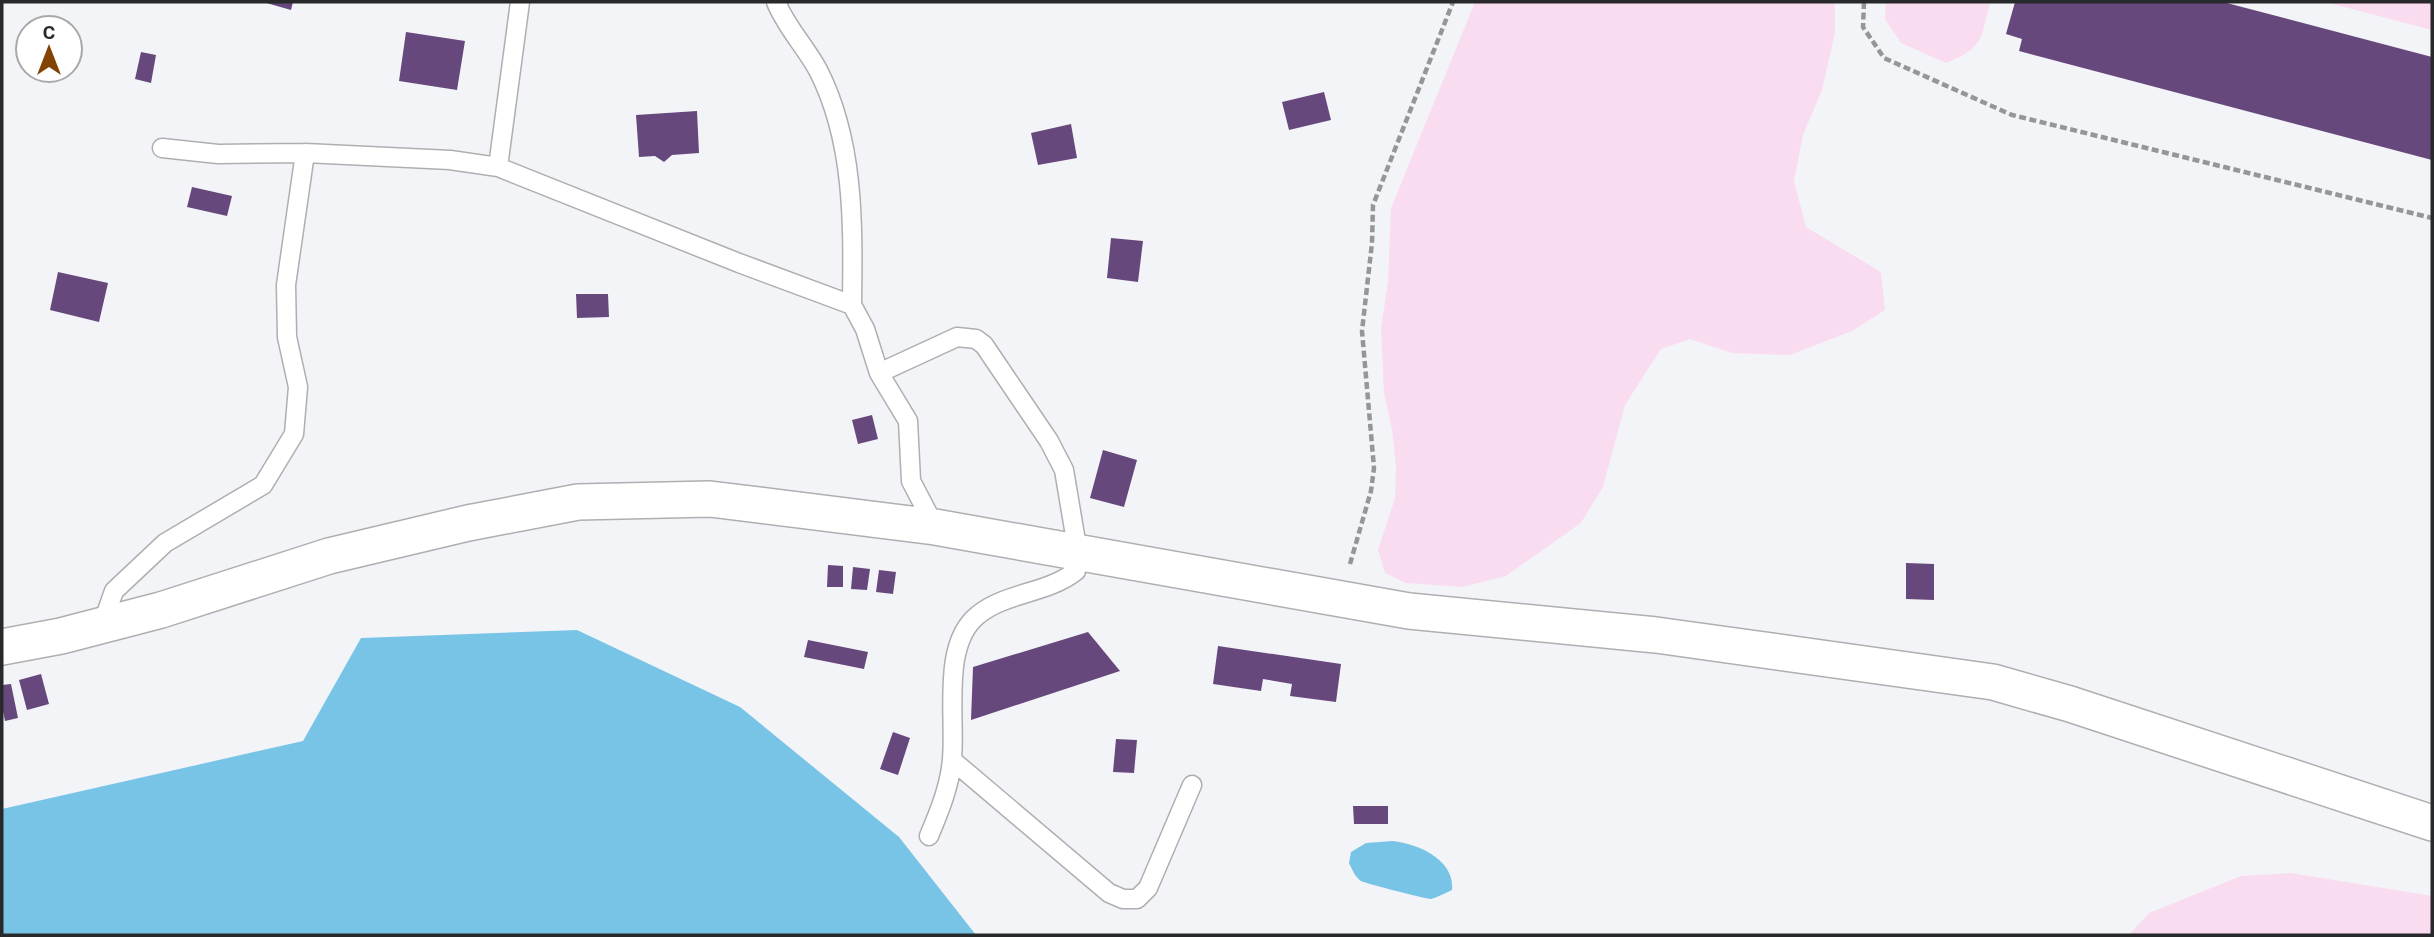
<svg xmlns="http://www.w3.org/2000/svg" width="2434" height="937" font-family="Roboto,sans-serif">
<style>
.green{fill:#fadcf1}
.water{fill:#78c4e7}
.building{fill:#67487d}
.lines{fill:none;stroke-linecap:round;stroke-linejoin:round}
.lane-casing{stroke:#afafb2;stroke-width:21}
.street-casing{stroke:#afafb2;stroke-width:38}
.path{stroke:#959698;stroke-width:4.5;stroke-dasharray:7 3.5;stroke-linecap:butt}
.lane{stroke:#fff;stroke-width:18}
.street{stroke:#fff;stroke-width:35}
</style>
<rect width="100%" height="100%" fill="#f3f4f7"/>
<path class="green" d="M1475,2H1835V33L1822,90L1803,135L1794,181L1806,227L1881,272L1885,310L1852,331L1790,355L1732,353L1690,339L1661,349L1625,405L1603,487L1581,523L1506,576L1462,587L1406,583L1385,573L1378,550L1395,498L1396,467L1392,429L1384,393L1381,328L1388,282L1391,208Z
M1886,2H1990C1981,38 1984,48 1946,63L1901,43L1885,19Z
M2325,2H2432V30Z
M2291,873L2432,896V935H2129L2149,913L2241,876Z"/>
<path class="water" d="M577,630L740,707L899,837L976,935H2V809L303,741L361,638Z
M1393,841C1419,844 1455,860 1452,890C1445,893 1438,897 1431,899C1426,899 1364,883 1361,881C1355,877 1352,869 1349,863L1351,852L1366,843Z"/>
<path class="building" d="M263,2H293L291,10Z
M2015,2H2223L2432,57V160L2019,51L2022,39L2006,34Z
M406,32L465,41L457,90L399,81Z
M141,52L156,55L151,83L135,79Z
M1324,92L1331,120L1289,130L1282,102Z
M697,111L699,153L672,155L664,162L655,156L639,157L636,115Z
M1071,124L1077,158L1038,165L1031,133Z
M192,187L232,196L227,216L187,207Z
M1111,238L1143,241L1138,282L1107,278Z
M58,272L108,283L99,322L50,310Z
M576,294H608L609,317L577,318Z
M872,415L878,439L858,444L852,420Z
M1103,450L1137,460L1124,507L1090,498Z
M1906,563L1934,564V600L1906,599Z
M828,565L843,566V587H827Z
M853,567L870,569L867,590L851,589Z
M879,570L896,572L893,594L876,592Z
M1088,632L1120,671L971,720L973,667Z
M808,640L868,652L864,669L804,657Z
M1218,646L1341,664L1336,702L1290,696L1292,684L1263,679L1261,691L1213,684Z
M41,674L49,704L27,710L19,680Z
M11,684L18,718L5,721L2,706V685Z
M893,732L910,738L898,775L880,769Z
M1116,739L1137,740L1134,773L1113,772Z
M1353,806H1388V824H1354Z"/>
<g class="lines">
<g class="lane-casing">
<path id="lane" d="M776,2C786,27 805,46 818,70C855,142 853,226 852,305
M162,148L218,154L305,153L450,160L498,167L739,263L852,305L865,329L879,373L908,421L911,481L935,527
M498,167L520,2
M879,373L957,337L976,339L984,345L1049,441L1064,470L1078,553L1076,571C1047,594 1006,592 978,615C941,644 956,717 952,759C950,786 939,812 929,836
M102,625L114,591L165,543L263,485L294,434L298,387L287,337L286,285L305,153
M952,760L1109,893L1123,899H1137L1148,888L1192,785"/>
</g>
<g class="street-casing">
<path id="street" d="M2,647L61,636L161,610L329,556L468,523L578,502L710,499L935,527L1409,611L1656,635L1993,682L2070,704L2432,823"/>
</g>
<path class="path" d="M1864,2L1863,27L1884,58L2012,115L2432,218
M1350,564L1371,491L1374,468L1362,331L1372,243L1373,205L1453,2"/>
<use href="#lane" class="lane"/>
<use href="#street" class="street"/>
</g>
<rect width="2434" height="937" fill="none" stroke="#28292a" stroke-width="7"/>
<g transform="translate(49 49)"><circle r="33" fill="#ffffff" stroke="#a9a9aa" stroke-width="2"/>
<path d="M0-5L12 26L0 18L-12 26Z" fill="#824303"/>
<text y="-10" font-size="19" font-weight="bold" text-anchor="middle" fill="#28292a">С</text>
</g>
</svg>
